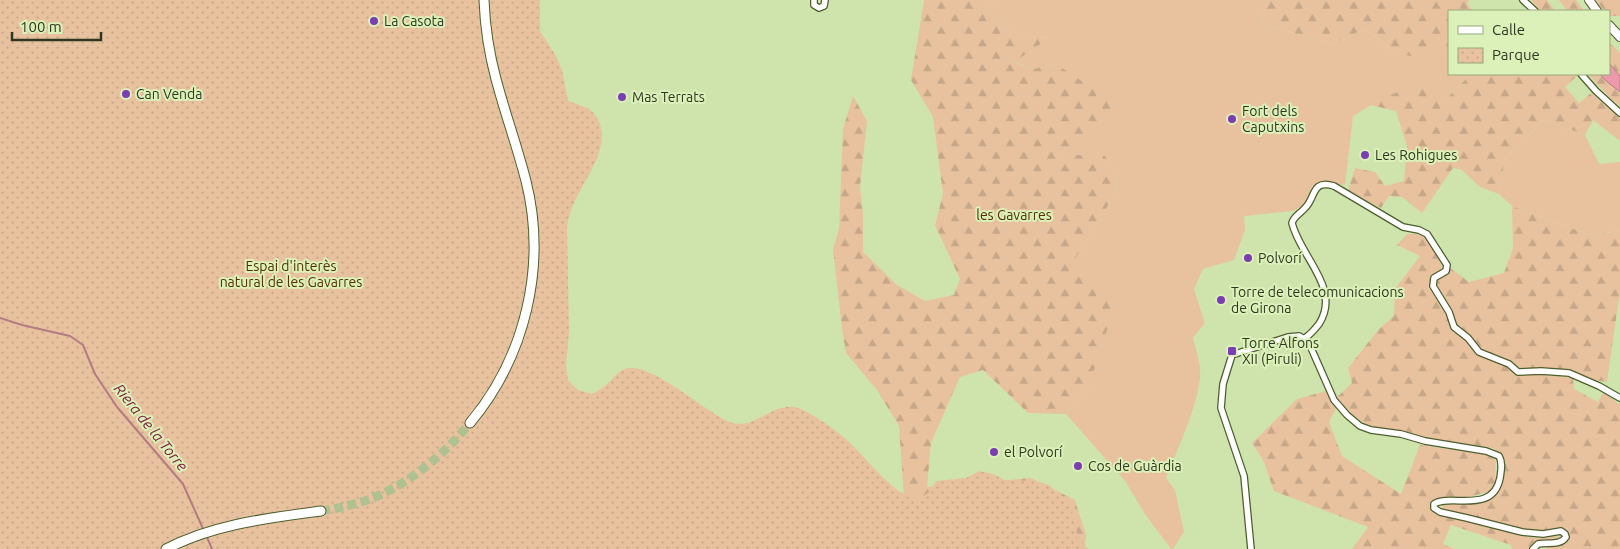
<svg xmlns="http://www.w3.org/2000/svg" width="1620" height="549" font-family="Ubuntu,sans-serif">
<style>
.green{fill:#e8c29f}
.forest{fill:url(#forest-firs)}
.park{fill:url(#park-dots)}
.water{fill:#ec99ac;stroke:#b37c82}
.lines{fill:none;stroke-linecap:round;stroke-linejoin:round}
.stream{stroke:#b37c82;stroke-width:2}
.trunk-tunnel{stroke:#afc191;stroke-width:9;stroke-dasharray:9 4.5;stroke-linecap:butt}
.minor-casing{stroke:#4d5e2c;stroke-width:8}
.secondary-casing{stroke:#4d5e2c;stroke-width:10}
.trunk-casing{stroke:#4d5e2c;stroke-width:11}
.minor{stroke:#fff;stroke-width:5.5}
.secondary{stroke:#fff;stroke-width:8}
.trunk{stroke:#fff;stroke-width:9}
.poi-dot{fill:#7a3db2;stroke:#dcf1b9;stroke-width:2}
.labels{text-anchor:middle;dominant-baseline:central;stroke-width:4;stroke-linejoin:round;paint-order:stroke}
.poi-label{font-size:14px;fill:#2f3721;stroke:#dcf1b9;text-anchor:start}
.park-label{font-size:14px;fill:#552f00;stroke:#dcf1b9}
.water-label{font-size:15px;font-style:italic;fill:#802041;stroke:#dcf1b9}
</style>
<defs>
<pattern id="forest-firs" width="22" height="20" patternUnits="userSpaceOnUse" patternTransform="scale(1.25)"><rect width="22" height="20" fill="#e8c29f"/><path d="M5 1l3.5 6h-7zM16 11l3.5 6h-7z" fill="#c7a789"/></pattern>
<pattern id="park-dots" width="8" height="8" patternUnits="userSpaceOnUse" patternTransform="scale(1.25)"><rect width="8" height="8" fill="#e8c29f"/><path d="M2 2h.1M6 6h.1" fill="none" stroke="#c7a789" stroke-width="1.8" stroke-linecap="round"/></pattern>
</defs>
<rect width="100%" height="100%" fill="#cfe4ad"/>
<path class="green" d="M994,0H1267L1261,23L1332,44L1365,29L1397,53L1431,43L1449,53V74H1471L1444,101L1383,98L1353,116L1345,185L1322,182L1315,184L1305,205L1293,211L1244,216L1245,230L1234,260L1203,269L1194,289L1205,323L1193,338C1195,347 1199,358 1200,368C1203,395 1177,451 1166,478L1175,490L1184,532L1173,549H1171L1145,514L1125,481L1066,414L1090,383L1075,259L1117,191L1116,172L1103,155H1059L1078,137L1056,64L1033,69L1013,61L1048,38L1019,35L983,10Z
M1544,120L1585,135L1599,164L1620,162V230L1592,236L1512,206L1499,194L1505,158Z"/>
<path class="forest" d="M924,0H994L983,10L1019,35L1049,38L1014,62L1033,69L1056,64L1117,104L1059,155H1104L1116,172L1117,191L1075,259L1116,302L1090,383L1066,414L1028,413L983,370L960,377L931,443L927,487L1031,478L1075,500L1086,535L1085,549L905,513L899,426L877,390L846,353L842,329L833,249L839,229L843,129L853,96L867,121L860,187L863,214V252L897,285L925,301L954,295L960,279L935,225L943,194L933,117L911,80Z
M1267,0H1469L1467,4L1473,11H1449V53L1431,44L1419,58L1397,53L1365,29L1332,44L1261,23Z
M1531,0H1547L1555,11H1540Z
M1559,0H1576L1584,11H1567Z
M1596,0H1620V16H1609V11H1604Z
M1609,42L1620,53V76L1609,63Z
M1471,74H1576L1577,76L1565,87L1579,103L1591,93L1620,118V141L1593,120L1585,135L1544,120L1505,158L1499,194L1480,187L1462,170L1453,168L1422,213L1402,197L1389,196L1381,208L1348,191L1355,168L1375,172L1385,186L1404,181L1407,146L1396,111L1370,105L1383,98L1429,79L1444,101Z
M1588,74H1600L1605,80L1620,92V106L1609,97Z
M1512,206L1592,236L1620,230V291L1607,382L1586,379L1568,372L1522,368L1480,350L1473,339L1456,327L1453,314L1436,288L1435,282L1450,268L1469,282L1504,273L1513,248Z
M1407,234C1411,234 1416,233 1420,235C1429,239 1442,259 1442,269L1433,276L1429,282L1437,297L1448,314L1452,329L1468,342L1478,355L1510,367L1513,374H1538L1573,378L1574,389L1598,402L1604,391L1620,405V549H1547V546H1555L1566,541L1568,534L1563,527L1545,532L1525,530L1442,509L1443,504C1483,504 1508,504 1503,455L1492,448L1425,438L1404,432L1369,427L1347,411L1337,397L1352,383L1348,368L1379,329L1394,316L1395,289L1420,256L1397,245Z
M1326,391L1336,408L1329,422L1342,456L1401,494L1420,445L1485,454L1496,458L1495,483L1491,491L1461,499L1446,497L1433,500L1431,508L1433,512L1535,538L1559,536L1556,540L1534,542L1531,549H1512L1511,545L1451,525L1443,544L1455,549H1352L1368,527L1274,491L1263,460L1252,443L1297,399Z"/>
<path class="park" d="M0,0H540V31L556,56L562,70L568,101C576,104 590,107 595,115C617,145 580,183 571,211C569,216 568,221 567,226L569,332L566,365L568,380L578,390L592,394C596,391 602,389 605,386C612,380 617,372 625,369C651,360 707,415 733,423C758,430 776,395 805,411C825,422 843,435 859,452C877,471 892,490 916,501L928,493L936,481L966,478L979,471L993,474L1005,480L1034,481L1049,485L1060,495L1070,507L1076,523L1077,538L1088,549H0Z"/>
<path class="water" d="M1609,63L1620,76V92L1605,80L1600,74H1609Z"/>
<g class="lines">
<path class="stream" d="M0,318L22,325L70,336L83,345L95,374L117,407L183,484L204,531
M206,535L212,549"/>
<path class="trunk-tunnel" d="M321,511C338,508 354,505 370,499C409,484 444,455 470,423"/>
<g class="minor-casing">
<path id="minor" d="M814,0V5L819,8L824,6L825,0
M1523,0L1535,11
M1581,74L1596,91L1620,113
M1305,338C1311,334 1315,329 1319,324C1342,288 1300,257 1292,223C1294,216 1300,214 1305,208C1316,198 1311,179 1334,186L1403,227L1419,230L1427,234L1447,265L1446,271L1434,278L1433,286L1449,312L1454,327L1468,338L1479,352L1509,364L1518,372L1541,371L1569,373L1599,386L1620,398
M1251,549L1244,476L1221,408L1223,384L1232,355L1288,337L1299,336L1308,341L1334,400L1347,415L1360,426L1371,430L1401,434L1425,441L1486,451L1499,456C1503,463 1501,471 1500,478C1493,515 1450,493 1434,504V508L1440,512L1467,518L1522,532L1543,534L1561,531L1565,534L1566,537C1560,546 1548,542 1538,544L1533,549"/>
</g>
<g class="secondary-casing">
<path id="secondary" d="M1589,0L1597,11
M1609,25L1620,37"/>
</g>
<g class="trunk-casing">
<path id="trunk" d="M470,423C526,356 547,265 526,181C517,146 505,113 496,79C489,53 485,26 484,0
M166,549C214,524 269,518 321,511"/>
</g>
<use href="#minor" class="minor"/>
<use href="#secondary" class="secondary"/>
<use href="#trunk" class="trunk"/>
</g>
<g class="poi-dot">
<circle cx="374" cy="21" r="5"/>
<circle cx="126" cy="94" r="5"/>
<circle cx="622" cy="97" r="5"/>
<circle cx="1232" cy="119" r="5"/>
<circle cx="1365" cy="155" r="5"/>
<circle cx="1248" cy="258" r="5"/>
<circle cx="1221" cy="300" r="5"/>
<rect x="1227" y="346" width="10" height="10" rx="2.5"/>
<circle cx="994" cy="452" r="5"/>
<circle cx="1078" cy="466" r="5"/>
</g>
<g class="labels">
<g class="poi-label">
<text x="384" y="21">La Casota</text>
<text x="136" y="94">Can Venda</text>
<text x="632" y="97">Mas Terrats</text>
<text x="1242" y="111">Fort dels<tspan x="1242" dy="16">Caputxins</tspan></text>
<text x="1375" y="155">Les Rohigues</text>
<text x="1258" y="258">Polvorí</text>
<text x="1231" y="292">Torre de telecomunicacions<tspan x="1231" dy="16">de Girona</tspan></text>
<text x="1242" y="343">Torre Alfons<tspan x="1242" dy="16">XII (Piruli)</tspan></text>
<text x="1004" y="452">el Polvorí</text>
<text x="1088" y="466">Cos de Guàrdia</text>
</g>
<g class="park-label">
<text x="1014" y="215">les Gavarres</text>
<text x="291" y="266">Espai d'interès<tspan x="291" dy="16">natural de les Gavarres</tspan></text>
</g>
<g class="water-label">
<text transform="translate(151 427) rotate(51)">Riera de la Torre</text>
</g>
</g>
<rect x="1448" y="10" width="162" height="65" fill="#dcf1b9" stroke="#97a77c"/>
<rect x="1458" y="26" width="25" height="8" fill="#ffffff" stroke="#97a77c"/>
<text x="1492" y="35" font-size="15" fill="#2f3721">Calle</text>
<rect x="1458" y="48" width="25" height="15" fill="url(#park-dots)" stroke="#97a77c"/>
<text x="1492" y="60" font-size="15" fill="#2f3721">Parque</text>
<path d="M12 32v8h89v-8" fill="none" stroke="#2f3721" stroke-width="2.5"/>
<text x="20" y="32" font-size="15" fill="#2f3721" stroke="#dcf1b9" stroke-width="4" paint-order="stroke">100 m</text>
</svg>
